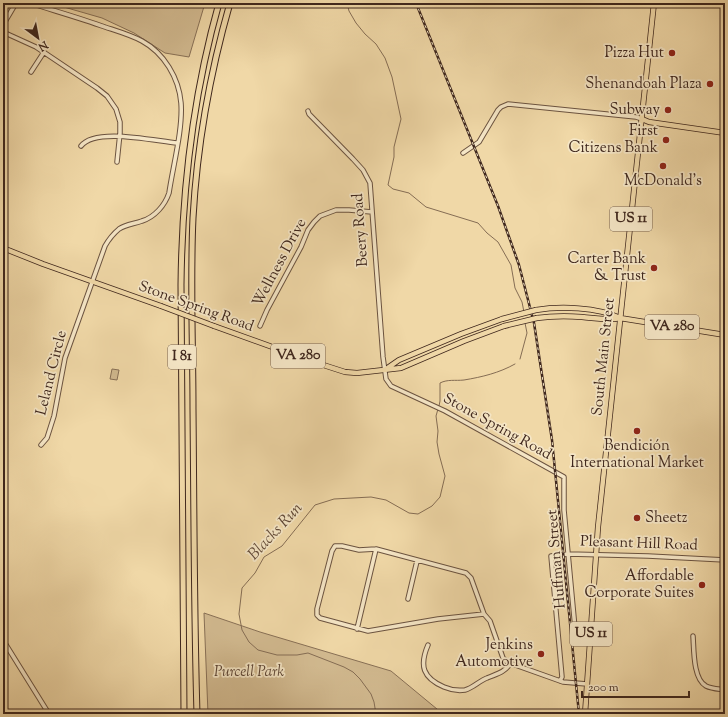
<svg xmlns="http://www.w3.org/2000/svg" width="728" height="717" font-family="'Sorts Mill Goudy',serif">
<style>
.green{fill:#d2ba90;stroke:#887056}
.lines{fill:none;stroke-linecap:round;stroke-linejoin:round}
.stream{stroke:#856d54;stroke-width:1}
.minor-casing{stroke:#6b5340;stroke-width:5.5}
.major-casing{stroke:#3f271d;stroke-width:6}
.highway-casing{stroke:#3f271d;stroke-width:7}
.minor{stroke:#f5e6c6;stroke-width:3.5}
.major{stroke:#f0d8a7;stroke-width:4.5}
.highway{stroke:#f0d8a7;stroke-width:5}
.rail-casing{stroke:#3f271d;stroke-width:2.5}
.rail{stroke:#f5e6c6;stroke-width:1;stroke-dasharray:3;stroke-linecap:butt}
.major-bridge-casing{stroke:#3f271d;stroke-width:6;stroke-linecap:butt}
.major-bridge{stroke:#f0d8a7;stroke-width:4.5}
.poi-dot{fill:#8f2418;stroke:#f5e6c6;stroke-width:1.5}
.labels{text-anchor:middle;dominant-baseline:central;stroke-width:3.5;stroke-linejoin:round;paint-order:stroke}
.shield{fill:#f5e6c6;stroke:#766050;stroke-width:1}
.shield-label{font-size:14px;font-weight:bold;fill:#3f271d}
.poi-label{font-size:15px;fill:#3f271d;stroke:#f5e6c6;text-anchor:end}
.street-label{font-size:15px;fill:#3f271d;stroke:#f5e6c6}
.park-label{font-size:15px;font-style:italic;fill:#5c4434;stroke:#f5e6c6}
.water-label{font-size:16px;font-style:italic;fill:#624a38;stroke:#f5e6c6}
</style>
<rect width="100%" height="100%" fill="#f0d8a7"/>
<filter id="stains"><feTurbulence type="fractalNoise" baseFrequency=".005" numOctaves="4"/><feColorMatrix values="0 0 0 0 .2 0 0 0 0 .09 0 0 0 0 .02 0 0 0 .5 -.17"/></filter>
<radialGradient id="worn" r=".72"><stop offset=".6" stop-color="#630" stop-opacity="0"/><stop offset="1" stop-color="#630" stop-opacity=".3"/></radialGradient>
<path class="green" d="M50,3H205L189,57L165,53L134,33L102,18Z
M112,369L119,370L117,380L110,379Z
M204,613L260,632L391,671L443,714H208Z"/>
<g class="lines">
<path class="stream" d="M347,3L349,11L356,23L365,34L376,44L385,58L392,77L401,119L394,147V157L388,185L393,189L409,193L426,207L478,223L487,233L498,242L511,265L515,288L522,302L524,312
M520,359L527,333L525,323
M439,406L440,401V383C448,379 455,381 464,380C482,377 499,373 515,364
M5,714L42,711
M376,714L374,702L371,694L360,679L353,672L344,667L308,653L297,655H277L258,650L249,642L242,630L239,614L242,588L255,573L264,557L282,546L315,505L334,499L371,497L386,500L409,513L418,514L432,506L440,497L445,476L439,454L437,442L438,431L436,416L438,409"/>
<g class="minor-casing">
<path id="minor" d="M30,3C55,11 80,18 105,27C117,31 131,35 142,41C164,53 179,78 181,103C183,129 173,166 169,193C165,205 155,217 142,221C134,224 126,224 119,229C113,234 109,239 105,246L65,358L54,416L47,438L41,445
M3,25L16,3
M3,32L36,47L97,88L107,96L116,109L120,122V133L117,162
M31,72L44,52
M308,111L309,114L353,159L363,170L370,183L383,357L386,379L391,386L445,411L564,477V510L576,639
M81,146C95,127 155,141 177,143
M463,153L479,142L498,110L501,107L508,104L636,117L642,119
M260,326L267,310L301,247L308,230L314,222L320,216L336,210H349L372,212
M335,546H342L359,550L376,549L466,573L471,578L484,614L438,619L368,631L320,618L317,615V609L332,551Z
M408,599L417,561
M484,614L490,621L503,658L507,662L563,682L587,684
M357,629L376,549
M693,636C694,650 693,679 706,686C712,689 719,689 725,690
M3,640L49,714
M428,645C419,666 423,678 444,687C451,690 458,691 465,690C473,688 479,681 487,678C496,674 504,673 510,664
M560,681L562,677L551,556L568,554L648,556L725,560"/>
</g>
<g class="major-casing">
<path id="major" d="M642,119L649,122L725,133
M3,248L43,264L161,306
M536,310C560,306 597,307 620,318L725,335
M537,318C552,316 567,316 582,317C595,318 607,321 620,318
M214,326L314,362L345,372L357,373L401,368L464,341L504,326
M386,369L399,360L461,334L502,319
M585,714L598,527L654,3"/>
</g>
<g class="highway-casing">
<path id="highway" d="M184,714L181,285C182,189 193,95 219,3
M197,714C194,612 194,511 193,409C193,345 190,282 193,218C197,145 210,73 230,3"/>
</g>
<use href="#minor" class="minor"/>
<use href="#major" class="major"/>
<use href="#highway" class="highway"/>
<g class="rail-casing">
<path id="rail" d="M416,3L498,206L519,265L534,323L552,440L579,714"/>
</g>
<use href="#rail" class="rail"/>
<g class="major-bridge-casing">
<path id="major-bridge" d="M161,306L214,326
M502,319L536,310
M504,326L537,318"/>
</g>
<use href="#major-bridge" class="major-bridge"/>
</g>
<g class="poi-dot">
<circle cx="672" cy="53" r="4"/>
<circle cx="710" cy="84" r="4"/>
<circle cx="668" cy="110" r="4"/>
<circle cx="666" cy="140" r="4"/>
<circle cx="663" cy="166" r="4"/>
<circle cx="654" cy="268" r="4"/>
<circle cx="637" cy="431" r="4"/>
<circle cx="637" cy="518" r="4"/>
<circle cx="702" cy="585" r="4"/>
<circle cx="541" cy="654" r="4"/>
</g>
<g class="labels">
<g class="shield">
<rect x="610" y="207" width="42" height="24" rx="3"/>
<rect x="645" y="315" width="54" height="24" rx="3"/>
<rect x="271" y="344" width="54" height="24" rx="3"/>
<rect x="168" y="345" width="28" height="24" rx="3"/>
<rect x="570" y="622" width="42" height="24" rx="3"/>
</g>
<g class="shield-label">
<text x="631" y="219">US 11</text>
<text x="672" y="327">VA 280</text>
<text x="298" y="356">VA 280</text>
<text x="182" y="357">I 81</text>
<text x="591" y="634">US 11</text>
</g>
<g class="poi-label">
<text x="664" y="53">Pizza Hut</text>
<text x="702" y="84">Shenandoah Plaza</text>
<text x="660" y="110">Subway</text>
<text x="658" y="131">First<tspan x="658" dy="17">Citizens Bank</tspan></text>
<text x="663" y="181" text-anchor="middle">McDonald's</text>
<text x="646" y="259">Carter Bank<tspan x="646" dy="17">&amp; Trust</tspan></text>
<text x="637" y="446" text-anchor="middle">Bendición<tspan x="637" dy="17">International Market</tspan></text>
<text x="645" y="518" text-anchor="start">Sheetz</text>
<text x="694" y="576">Affordable<tspan x="694" dy="17">Corporate Suites</tspan></text>
<text x="533" y="645">Jenkins<tspan x="533" dy="17">Automotive</tspan></text>
</g>
<g class="street-label">
<text transform="translate(361 230) rotate(-94)">Beery Road</text>
<text transform="translate(280 263) rotate(-62)">Wellness Drive</text>
<text transform="translate(196 307) rotate(20)">Stone Spring Road</text>
<text transform="translate(604 357) rotate(-84)">South Main Street</text>
<text transform="translate(52 373) rotate(-76)">Leland Circle</text>
<text transform="translate(497 427) rotate(29)">Stone Spring Road</text>
<text transform="translate(639 544) rotate(2)">Pleasant Hill Road</text>
<text transform="translate(557 559) rotate(-95)">Huffman Street</text>
</g>
<g class="park-label">
<text x="249" y="672">Purcell Park</text>
</g>
<g class="water-label">
<text transform="translate(276 532) rotate(-47)">Blacks Run</text>
</g>
</g>
<rect width="728" height="717" fill="none" stroke="#f0d8a7" stroke-width="16"/>
<rect x="4" y="4" width="720" height="709" fill="none" stroke="#3f271d" stroke-width="2"/>
<rect x="8" y="8" width="712" height="701" fill="none" stroke="#3f271d"/>
<g transform="translate(38 38) rotate(148)" stroke="#f5e6c6" stroke-width="3" paint-order="stroke">
<path d="M0-3L7 15L0 10L-7 15Z" fill="#3f271d"/>
<text y="-6" font-size="11" font-weight="bold" text-anchor="middle" fill="#3f271d">N</text>
</g>
<path d="M582 691v6h107v-6" fill="none" stroke="#3f271d" stroke-width="2"/>
<text x="588" y="691" font-size="12" fill="#3f271d" stroke="#f5e6c6" stroke-width="3" paint-order="stroke">200 m</text>
<rect width="100%" height="100%" filter="url(#stains)"/>
<rect width="100%" height="100%" fill="url(#worn)"/>
</svg>
